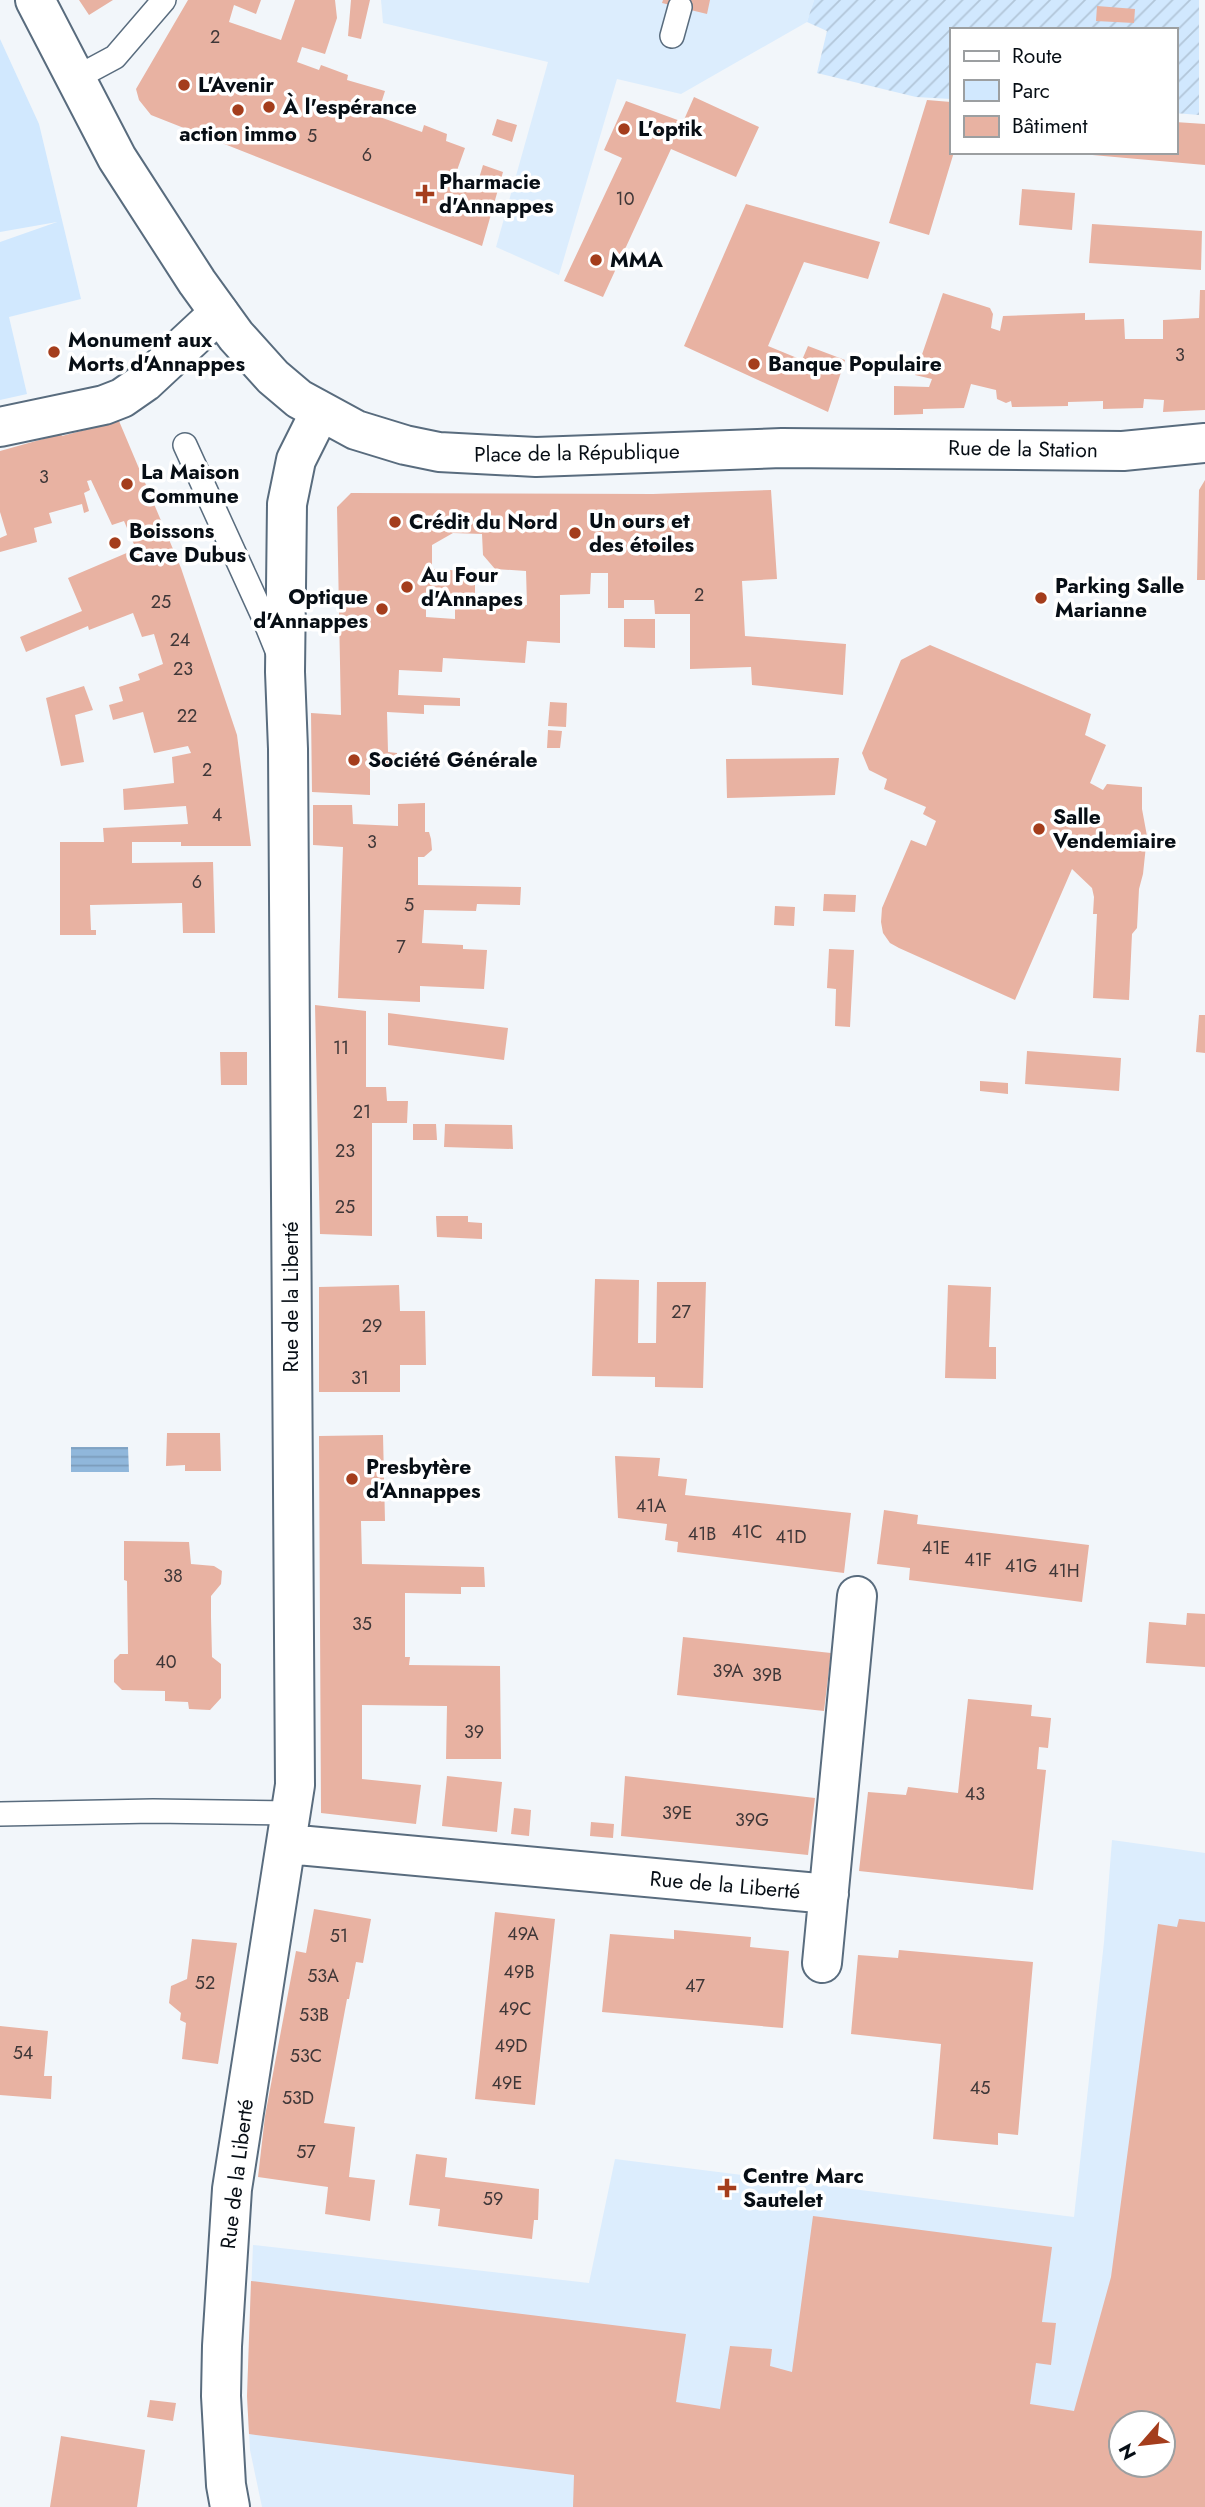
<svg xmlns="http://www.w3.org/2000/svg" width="1205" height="2507" font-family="Jost,sans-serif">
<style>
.built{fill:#dcedfd;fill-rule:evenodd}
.green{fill:#d1e8fe}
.garden{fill:url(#garden-furrows)}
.water{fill:url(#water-rules)}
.building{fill:#e8b2a2;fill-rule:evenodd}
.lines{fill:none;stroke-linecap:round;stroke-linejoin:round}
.service-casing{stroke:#596c7e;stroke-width:26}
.minor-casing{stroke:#596c7e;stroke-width:42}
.tertiary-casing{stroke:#596c7e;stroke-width:42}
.service{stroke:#fff;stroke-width:23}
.minor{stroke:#fff;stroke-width:38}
.tertiary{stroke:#fff;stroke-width:38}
.poi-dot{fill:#a43d1c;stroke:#fff;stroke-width:2.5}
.labels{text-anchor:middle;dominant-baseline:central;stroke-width:7;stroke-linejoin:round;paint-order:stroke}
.number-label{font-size:18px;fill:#3f3738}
.poi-label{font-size:21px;font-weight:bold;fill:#070e15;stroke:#fff;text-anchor:start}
.street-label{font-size:21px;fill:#070e15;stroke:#fff}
</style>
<defs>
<pattern id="garden-furrows" width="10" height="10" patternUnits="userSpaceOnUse" patternTransform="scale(1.75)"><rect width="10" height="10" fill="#d1e8fe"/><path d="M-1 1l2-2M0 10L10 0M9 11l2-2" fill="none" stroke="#b2c6d9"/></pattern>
<pattern id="water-rules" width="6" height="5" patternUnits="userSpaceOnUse" patternTransform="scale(1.75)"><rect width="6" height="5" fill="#90b7db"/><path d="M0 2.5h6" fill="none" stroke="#7b9cbb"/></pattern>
</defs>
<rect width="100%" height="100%" fill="#f2f6fa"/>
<path class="built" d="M381,0H814L807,22L681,94L617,79L559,275L496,247L548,62L383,23Z
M1112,1840L1205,1853V2507H262L250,2450L247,2396L253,2245L589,2283L615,2159L1074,2217L1104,1942ZM1121,2423H1163V2465H1121Z"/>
<path class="green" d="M0,39L39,124L81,299L9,317L27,394L0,400V242L57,222L0,232Z"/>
<path class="garden" d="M814,0H1199V115L1175,113V30H951V99L916,97L817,73L827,31L807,22Z"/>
<path class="water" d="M71,1447H128L129,1472H71Z"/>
<path class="building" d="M79,0H113L89,15Z
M188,0H261L256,14L234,5L229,22L281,40L295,0H335L337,18L325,54L302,47L297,62L319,70L321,65L348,75L347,80L385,91L377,116L422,132L424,125L447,134L446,141L465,148L455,176L477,185L483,165L503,172L482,246L151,115L139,100L136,89Z
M351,0H370L361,39L348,36Z
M663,0H710L707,14L662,3Z
M1097,6L1135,9L1134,23L1096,21Z
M694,97L759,127L736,177L671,149L603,297L564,281L622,158L604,150L626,101L683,122Z
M927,100L951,102V152H954L929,235L889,223Z
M497,119L517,125L512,142L492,135Z
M1175,122L1205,124V165L1081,154V152H1175Z
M1022,189L1075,193L1072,230L1019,225Z
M746,204L880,242L868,279L804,262L768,346L802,360L808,346L845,360L828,412L684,346Z
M1092,224L1202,231L1201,270L1089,263Z
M1200,290H1205V410L1163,412L1164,400L1144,399L1143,408L1103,409V401L1068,402V406L1012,407L1011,401L1006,403L997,399L996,390L971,384L964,408L923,409V414L894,415V386L929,387L932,379L915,375L943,293L990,308L993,314L991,328L1000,331L1003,316L1085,313V320L1124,319L1125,339H1163V320L1199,318Z
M119,421L181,568L237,735L251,846H181V842H132V863L213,862L215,933H183L182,903L90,905L91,930H96V935H60V842H104L103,828L188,824L186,806L124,810L123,789L174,783L172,757L191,753L188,746L154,753L143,712L113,720L109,705L123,701L119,687L140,680L138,674L163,664L154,634L142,637L133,613L89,630L88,626L26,652L20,637L82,611L68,578L136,549L124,521L112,525L91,480L87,481L90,490L84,493L89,511L84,513L82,504L49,513L52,523L34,528L37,542L0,552V538L7,535L0,512V451L61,434L62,436Z
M1205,480V580H1197L1199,490Z
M771,490L777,579L742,581L745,636L846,644L843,695L752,685L751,667L690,669V614H655L654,600H624V608H608V573H591L590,594L560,595V643L527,641L525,663L443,658L442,672L399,670L398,695L460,698V706L424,705V714L387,712L388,752L397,753V767L370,768V795L312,792L311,713L341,715L337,507L351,493L653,494ZM453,533L482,534L483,555L495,569L526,571L527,605L475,600V584L468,583L467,571L432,569V545ZM426,602H455V619L426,617Z
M624,619H655V648L624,647Z
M930,645L1091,714L1085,735L1106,745L1090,783L1103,790L1107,784L1142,787V809L1147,836L1143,874L1139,889L1137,928L1132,934L1129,1000L1093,998L1097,914H1093L1094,897L1092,888L1072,869L1015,1000L899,948L890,943L883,933L881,922L882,908L911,840L926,846L936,821L923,814L926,807L884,789L887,779L869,770L862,753L901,660Z
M84,686L93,710L75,715L84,762L61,766L46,698Z
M550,702L567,703L566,727L548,726Z
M548,730L562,731L560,748H547Z
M839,758L835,795L727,798L726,759Z
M425,803V832H429L431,839L432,850L424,857H418V885L521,887L520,905L477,904L476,911L424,910L422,943L463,945V949L487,950L484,989L420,986V1002L338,998L343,847L313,845V805H352L353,824L398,826V804Z
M824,894L856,895L855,912L823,911Z
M775,906L795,907L794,926L774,925Z
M829,949L854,950L850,1027L835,1026L836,989L827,988Z
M315,1005L366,1011V1087H386L387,1101H408L407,1123H372V1236L320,1234Z
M388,1013L508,1028L504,1060L388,1045Z
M1199,1015H1205V1053L1196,1052Z
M1027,1051L1121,1058L1119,1091L1025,1084Z
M220,1052H247V1085H221Z
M980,1081L1008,1083V1094L980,1091Z
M413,1124H436L437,1140H413Z
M445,1124L512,1125L513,1149L444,1147Z
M436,1216H468V1222L482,1223V1239L437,1237Z
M595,1279L639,1280L638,1343H656L657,1282H706L703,1388L655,1387V1377L592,1376Z
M399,1285L400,1311H425L426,1365H400V1392H319V1287Z
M948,1285L991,1287L989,1347H996V1379L945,1378Z
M167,1433H220L221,1471H185V1465L166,1466Z
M383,1435L385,1521H361L362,1564L484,1567L485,1587H461V1594L405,1593V1657H410L409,1665L500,1666L501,1759H446L447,1706L362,1705V1779L421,1785L416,1824L321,1813L319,1436Z
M615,1456L660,1458L658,1476L687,1479L685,1495L851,1513L844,1573L677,1552L678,1542L665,1540L667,1524L618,1518Z
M884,1510L918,1515L917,1524L1089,1545L1082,1602L909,1580L910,1568L877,1564Z
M124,1541L189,1542L191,1564L214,1566L222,1571L221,1584L211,1596V1617L212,1657L221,1664V1698L210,1710L189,1709L188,1702L165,1701V1691L122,1690L114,1682V1660L120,1654H128L127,1581L124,1580Z
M1187,1613L1205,1614V1667L1146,1663L1149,1622L1186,1625Z
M683,1637L831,1653L824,1711L677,1695Z
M968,1699L1032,1705L1031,1716L1051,1718L1048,1748L1039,1747L1037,1769L1046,1770L1033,1890L859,1871L868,1792L906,1795L908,1787L958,1793Z
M447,1776L502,1782L497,1832L442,1826Z
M625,1776L815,1798L808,1855L621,1836Z
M514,1808L531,1810L529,1836L511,1834Z
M591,1822L614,1824L613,1838L590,1836Z
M314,1909L371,1919L363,1963L356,1962L349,1999H347L324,2123L355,2127L349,2177L375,2180L370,2221L325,2214L328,2187L258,2177L265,2116L296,1951L306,1953Z
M495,1912L555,1919L535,2105L475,2099Z
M1179,1919L1205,1922V2507H573L574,2475L249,2434L247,2396L251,2281L686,2334L676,2402L720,2409L730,2346L772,2349L770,2366L792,2372L813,2216L1052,2247L1042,2322L1056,2323L1051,2365L1036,2363L1030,2404L1074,2411L1111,2277L1158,1924L1177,1927ZM1121,2423H1163V2465H1121Z
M674,1930L751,1937L750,1947L789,1951L783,2028L602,2012L610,1934L674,1939Z
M192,1939L237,1943L218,2064L182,2059L186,2023L180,2020L181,2013L169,2003L171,1986L187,1979Z
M899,1950L1033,1962L1018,2135L998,2133V2145L933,2139L941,2044L851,2034L858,1955L898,1958Z
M0,2026L48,2031L44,2076H52L51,2099L0,2095Z
M416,2154L447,2158L445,2177L539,2189L538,2220H534L532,2239L438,2226L440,2209L409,2205Z
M150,2400L176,2403L173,2421L147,2417Z
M61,2436L145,2450L137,2507H50Z"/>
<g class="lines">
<g class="service-casing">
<path id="service" d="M672,36L680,7
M74,79L115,57L164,0
M185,445L263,616L278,653
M0,1814L153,1811L292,1813"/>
</g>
<g class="minor-casing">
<path id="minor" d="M0,427L104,405L122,398L145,382L219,313
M287,1844L829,1894
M822,1963L857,1596
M230,2507L226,2485L221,2396L222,2346L232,2189L295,1785L288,749L285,672L287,504L296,460L320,412"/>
</g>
<g class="tertiary-casing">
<path id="tertiary" d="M35,0L117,158L197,282L236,336L273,377L299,399L356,430L405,445L439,452L536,457L782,448L1123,451L1205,443"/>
</g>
<use href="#service" class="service"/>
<use href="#minor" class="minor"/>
<use href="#tertiary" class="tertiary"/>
</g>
<g class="poi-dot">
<circle cx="184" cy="85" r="7"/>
<circle cx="269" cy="107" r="7"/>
<circle cx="238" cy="110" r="7"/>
<circle cx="624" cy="129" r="7"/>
<path d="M421.5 183.5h7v7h7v7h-7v7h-7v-7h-7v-7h7z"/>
<circle cx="596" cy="260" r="7"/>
<circle cx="54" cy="352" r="7"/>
<circle cx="754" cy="364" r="7"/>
<circle cx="127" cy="484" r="7"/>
<circle cx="395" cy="522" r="7"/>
<circle cx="575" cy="533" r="7"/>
<circle cx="115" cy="543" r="7"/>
<circle cx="407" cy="587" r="7"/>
<circle cx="1041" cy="598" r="7"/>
<circle cx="382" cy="609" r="7"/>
<circle cx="354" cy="760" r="7"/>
<circle cx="1039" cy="829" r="7"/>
<circle cx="352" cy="1479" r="7"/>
<path d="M723.5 2177.5h7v7h7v7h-7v7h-7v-7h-7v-7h7z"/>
</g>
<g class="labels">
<g class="number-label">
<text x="215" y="37">2</text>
<text x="312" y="136">5</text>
<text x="367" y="155">6</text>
<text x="625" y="199">10</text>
<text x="1180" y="355">3</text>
<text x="44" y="477">3</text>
<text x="699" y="595">2</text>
<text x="161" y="602">25</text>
<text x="180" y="640">24</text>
<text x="183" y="669">23</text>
<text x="187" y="716">22</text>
<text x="207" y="770">2</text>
<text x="217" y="815">4</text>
<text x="372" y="842">3</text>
<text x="197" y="882">6</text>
<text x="409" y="905">5</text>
<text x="401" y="947">7</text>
<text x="341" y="1048">11</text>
<text x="362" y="1112">21</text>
<text x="345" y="1151">23</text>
<text x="345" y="1207">25</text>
<text x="681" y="1312">27</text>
<text x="372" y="1326">29</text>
<text x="360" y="1378">31</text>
<text x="651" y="1506">41A</text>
<text x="747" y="1532">41C</text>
<text x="702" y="1534">41B</text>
<text x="791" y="1537">41D</text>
<text x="936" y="1548">41E</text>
<text x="978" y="1560">41F</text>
<text x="1021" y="1566">41G</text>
<text x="1064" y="1571">41H</text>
<text x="173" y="1576">38</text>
<text x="362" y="1624">35</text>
<text x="166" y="1662">40</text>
<text x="728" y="1671">39A</text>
<text x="767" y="1675">39B</text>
<text x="474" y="1732">39</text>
<text x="975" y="1794">43</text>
<text x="677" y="1813">39E</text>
<text x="752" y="1820">39G</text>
<text x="523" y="1934">49A</text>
<text x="339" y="1936">51</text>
<text x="519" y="1972">49B</text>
<text x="323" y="1976">53A</text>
<text x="205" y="1983">52</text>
<text x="695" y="1986">47</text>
<text x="515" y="2009">49C</text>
<text x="314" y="2015">53B</text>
<text x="511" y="2046">49D</text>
<text x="23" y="2053">54</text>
<text x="306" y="2056">53C</text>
<text x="507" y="2083">49E</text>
<text x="980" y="2088">45</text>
<text x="298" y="2098">53D</text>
<text x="306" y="2152">57</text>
<text x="493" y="2199">59</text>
</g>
<g class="poi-label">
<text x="198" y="85">L'Avenir</text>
<text x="283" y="107">À l'espérance</text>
<text x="638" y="129">L'optik</text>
<text x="238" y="134" text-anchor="middle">action immo</text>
<text x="439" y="182">Pharmacie<tspan x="439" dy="24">d'Annappes</tspan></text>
<text x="610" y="260">MMA</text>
<text x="68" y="340">Monument aux<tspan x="68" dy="24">Morts d'Annappes</tspan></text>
<text x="768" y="364">Banque Populaire</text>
<text x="141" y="472">La Maison<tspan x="141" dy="24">Commune</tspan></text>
<text x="589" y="521">Un ours et<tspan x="589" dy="24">des étoiles</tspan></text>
<text x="409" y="522">Crédit du Nord</text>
<text x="129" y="531">Boissons<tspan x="129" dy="24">Cave Dubus</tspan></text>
<text x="421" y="575">Au Four<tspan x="421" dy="24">d'Annapes</tspan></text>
<text x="1055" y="586">Parking Salle<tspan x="1055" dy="24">Marianne</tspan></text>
<text x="368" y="597" text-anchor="end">Optique<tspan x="368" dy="24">d'Annappes</tspan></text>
<text x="368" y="760">Société Générale</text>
<text x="1053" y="817">Salle<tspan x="1053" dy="24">Vendemiaire</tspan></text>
<text x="366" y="1467">Presbytère<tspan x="366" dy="24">d'Annappes</tspan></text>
<text x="743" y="2176">Centre Marc<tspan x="743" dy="24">Sautelet</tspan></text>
</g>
<g class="street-label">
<text transform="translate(1023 449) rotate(1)">Rue de la Station</text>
<text transform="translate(577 453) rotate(-1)">Place de la République</text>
<text transform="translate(291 1297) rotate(-90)">Rue de la Liberté</text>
<text transform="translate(725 1885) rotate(5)">Rue de la Liberté</text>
<text transform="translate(237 2174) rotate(-83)">Rue de la Liberté</text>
</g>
</g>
<rect x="950" y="28" width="228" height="126" fill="#ffffff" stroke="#9c9fa1" stroke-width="2"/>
<rect x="964" y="51" width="35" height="10" fill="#ffffff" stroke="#9c9fa1" stroke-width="2"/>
<text x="1012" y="63" font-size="21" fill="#070e15">Route</text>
<rect x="964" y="80" width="35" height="21" fill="#d1e8fe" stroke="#9c9fa1" stroke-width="2"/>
<text x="1012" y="98" font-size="21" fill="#070e15">Parc</text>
<rect x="964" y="116" width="35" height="21" fill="#e8b2a2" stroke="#9c9fa1" stroke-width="2"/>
<text x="1012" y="133" font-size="21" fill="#070e15">Bâtiment</text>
<g transform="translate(1142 2444) rotate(242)"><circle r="33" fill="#ffffff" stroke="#9c9fa1" stroke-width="2"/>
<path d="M0-5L12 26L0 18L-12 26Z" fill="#a43d1c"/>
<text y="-10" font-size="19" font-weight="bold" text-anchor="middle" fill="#070e15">N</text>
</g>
</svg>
